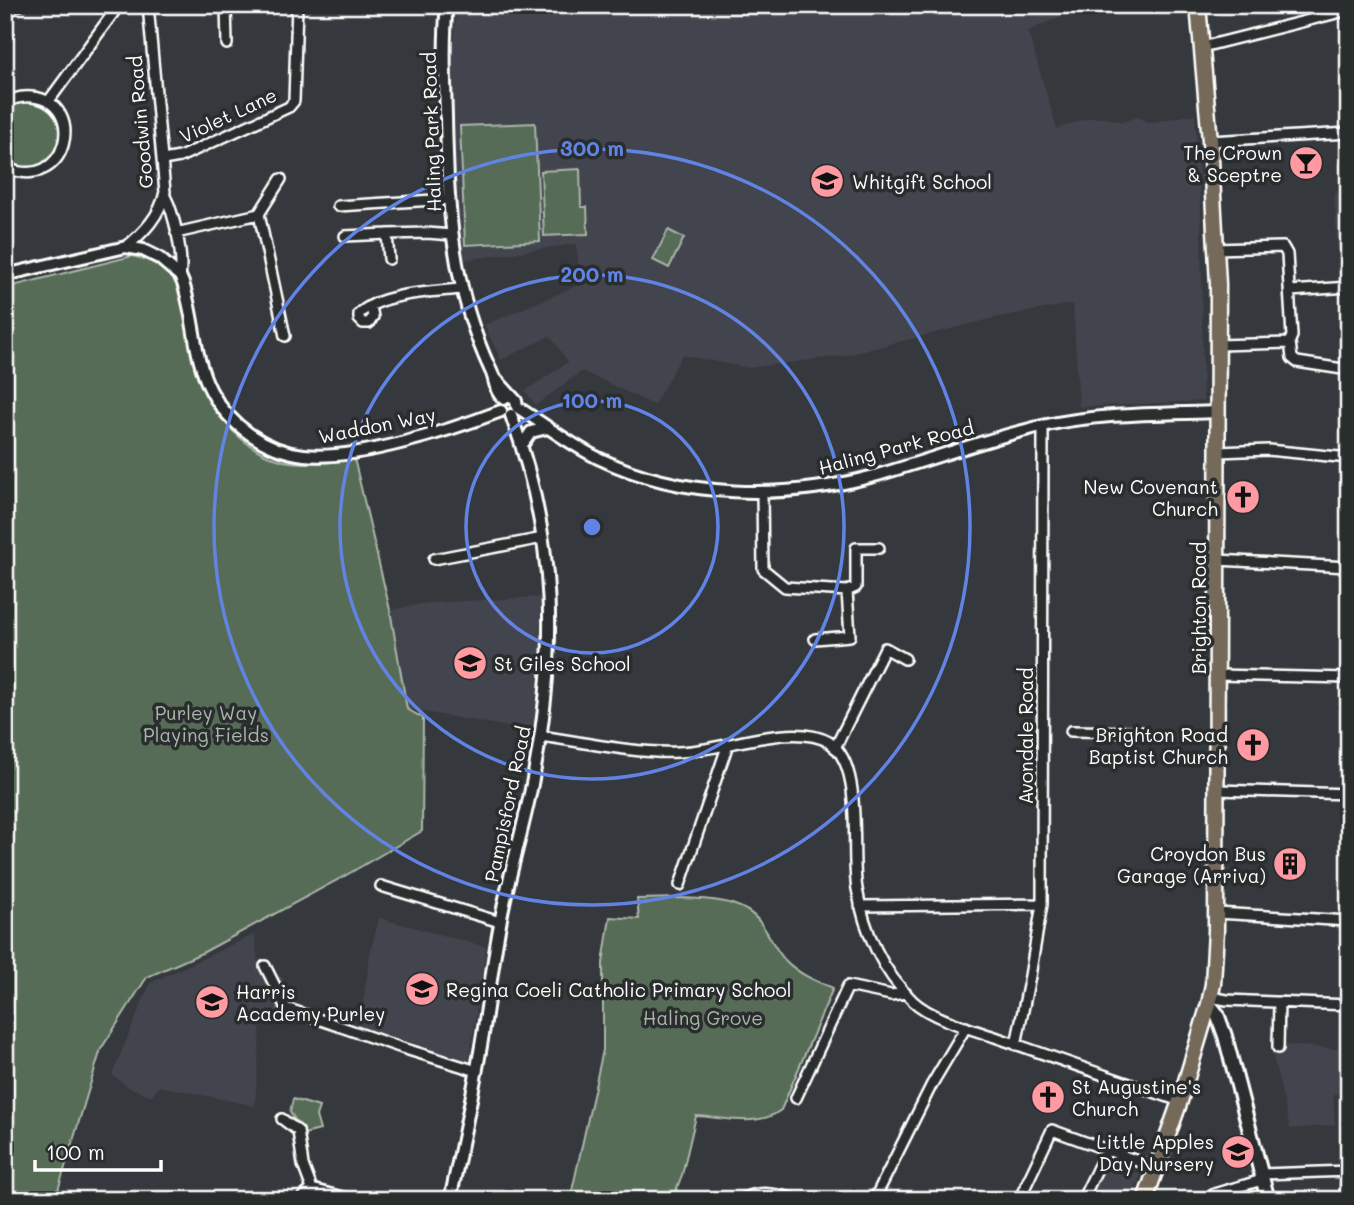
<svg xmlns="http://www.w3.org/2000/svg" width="1354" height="1205" font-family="Mali,sans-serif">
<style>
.built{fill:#42454d}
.green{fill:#576c57;stroke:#abb6ab;stroke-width:2}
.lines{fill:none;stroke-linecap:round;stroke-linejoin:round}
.minor-casing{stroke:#fff;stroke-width:14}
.tertiary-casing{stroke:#fff;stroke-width:16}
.secondary-casing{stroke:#fff;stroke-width:18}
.primary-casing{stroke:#fff;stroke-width:19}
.minor{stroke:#2a2d2e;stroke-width:9}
.tertiary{stroke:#2a2d2e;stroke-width:10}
.secondary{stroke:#2a2d2e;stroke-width:12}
.primary{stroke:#746a5a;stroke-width:14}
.ring{fill:none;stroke:#6183e4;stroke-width:3.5}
.labels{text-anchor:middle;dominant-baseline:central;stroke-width:7;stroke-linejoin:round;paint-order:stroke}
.street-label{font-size:19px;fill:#fff;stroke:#2a2d2e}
.poi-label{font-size:19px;fill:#fff;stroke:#2a2d2e;text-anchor:end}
.park-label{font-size:19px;fill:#abb6ab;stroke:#2a2d2e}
.centre{fill:#6183e4;stroke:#2a2d2e;stroke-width:3.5}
.ring-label{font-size:21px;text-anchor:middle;font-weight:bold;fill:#6183e4;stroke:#2a2d2e;stroke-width:7;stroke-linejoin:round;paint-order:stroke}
</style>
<rect width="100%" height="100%" fill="#35383c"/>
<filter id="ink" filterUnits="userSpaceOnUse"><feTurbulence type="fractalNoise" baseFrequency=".0143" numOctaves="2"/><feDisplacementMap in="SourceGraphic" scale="14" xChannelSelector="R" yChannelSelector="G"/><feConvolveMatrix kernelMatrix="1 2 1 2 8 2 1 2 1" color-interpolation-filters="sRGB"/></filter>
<g filter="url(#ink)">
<path class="built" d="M457,5H1086L1028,31L1057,129L1088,118H1105L1123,122L1138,117L1148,123L1195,114L1201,210L1203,401L1079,407L1073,304L998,317L843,356L748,368L682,355L654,405L582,371L536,405L525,391L568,362L550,336L501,360L484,325L581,284L576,244L464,260L457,217L450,114L453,45Z
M1349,192V282H1340L1334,193Z
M540,597V659L533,731L407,709L401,667L390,610L427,603Z
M379,918L486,947L469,1061L360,1026L370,953Z
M255,934L258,962L283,978L280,1021L261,1022L255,1106L159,1086L152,1096L128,1087L112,1075L150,983Z
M1339,1013H1349V1095L1333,1094L1335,1125L1290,1129L1269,1038L1271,1031L1287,1045L1337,1049Z
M1105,1162L1141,1174L1132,1200H1089Z"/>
<path class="green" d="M29,101C89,116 52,192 5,162V108L18,102Z
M535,123L540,241L465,245L460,126Z
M580,169L581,207H587L588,234L544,236L541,171Z
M668,230L684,238L669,268L653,260Z
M132,256C149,260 163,264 173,279C187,297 187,329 191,351C201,399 234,448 284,461C306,466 332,461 354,458L390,610L407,709L423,718L422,831L343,877L204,952L147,977L101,1049L55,1200H5V288Z
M681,898C702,899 728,899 746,910C766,921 771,946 786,961C800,975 816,981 833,988L781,1110C758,1128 723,1117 696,1116L682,1175L672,1200H570L603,1050V963L610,917L639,919L637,899Z
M293,1099L319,1107L316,1116L320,1130L304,1134L290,1112Z"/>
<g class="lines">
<g class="minor-casing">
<path id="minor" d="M226,5L227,44
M5,8L20,5
M1202,47L1349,10
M48,102L119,5
M5,104C13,98 22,96 32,97C88,102 68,196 5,167
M1210,141L1349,133
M163,160L180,157L289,107L294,101L297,5
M165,196C174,213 184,257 180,276
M338,206L450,199
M259,214L281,179
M176,233L259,214L285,336
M345,236L387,234
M126,247C144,232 160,216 165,192L148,5
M1216,249L1283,247L1287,254L1292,336L1289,343L1218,345
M389,259L387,234L427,233L452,235
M1290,291L1349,287
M371,306L373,317L369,323H363L359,319V314C380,293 432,292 461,289
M1290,342L1292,358L1297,362L1349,370
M1218,452L1268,450L1349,458
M762,492L763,569L785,587L847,591L856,587V548H879
M434,559L543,538
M1217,560L1349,567
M815,639L850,636L847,591
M1218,675L1349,678
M1071,731L1141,732
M541,736C583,742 636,754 678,752C708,751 737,741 767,737C785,734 812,732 829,742C865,765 850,851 857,889C864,930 882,972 913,1001C931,1018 971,1029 995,1037C1057,1059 1118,1080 1180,1101
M835,748L885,648L905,659
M1218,790L1349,794
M680,885L728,744
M381,886L500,922
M860,906L1042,904
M1217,913L1349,921
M265,966L286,1008L402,1048L477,1071
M1210,997L1227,1000L1349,1005
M1016,1045L1030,976L1042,904L1043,426
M1278,1048L1279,1002
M796,1098L848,986L891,995L906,993
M282,1119L298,1131L303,1165L312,1189
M1261,1174L1349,1171
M312,1189L354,1200
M300,1200L312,1189
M741,1200C760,1188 778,1195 799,1200
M874,1200L932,1084L966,1027
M1019,1200L1052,1130L1157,1168
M1082,1200L1107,1149
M1212,1200L1214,1194L1262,1180
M1345,1200L1347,1171"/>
</g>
<g class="tertiary-casing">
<path id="tertiary" d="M447,5C443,42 445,80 446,117C448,209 451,286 491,371C496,381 494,392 504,399
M5,275L126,247L143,250L159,258L180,276L183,283C195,318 193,357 211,391C229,425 266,451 304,455C356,461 451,430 501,411
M494,377L516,401L517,407C544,424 569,444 598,458C683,499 784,500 874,476C930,460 985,439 1042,426C1099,413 1159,414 1217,412
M522,445L531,432L547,428
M450,1200C462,1145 474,1089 483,1034C489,997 493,960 500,924C508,877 523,831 532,784C558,653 557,541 511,415"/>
</g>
<g class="secondary-casing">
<path id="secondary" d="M1209,1004L1217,1014L1225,1036L1268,1200"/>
</g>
<g class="primary-casing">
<path id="primary" d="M1145,1200L1180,1101L1209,1004L1213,984L1216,931L1218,284L1210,141L1198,5"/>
</g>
<use href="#minor" class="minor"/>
<use href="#tertiary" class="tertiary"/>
<use href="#secondary" class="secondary"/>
<use href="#primary" class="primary"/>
</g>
</g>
<g class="ring">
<circle cx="592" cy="527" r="126"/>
<circle cx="592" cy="527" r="252"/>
<circle cx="592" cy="527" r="378"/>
</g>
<defs>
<g id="bar-disc" transform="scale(1.75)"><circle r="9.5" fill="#ff9aa2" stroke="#2a2d2e"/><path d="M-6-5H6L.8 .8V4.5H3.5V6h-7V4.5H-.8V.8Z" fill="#111"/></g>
<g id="school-disc" transform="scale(1.75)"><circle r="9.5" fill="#ff9aa2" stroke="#2a2d2e"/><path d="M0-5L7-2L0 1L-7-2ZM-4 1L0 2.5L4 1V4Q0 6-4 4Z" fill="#111"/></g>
<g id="church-disc" transform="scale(1.75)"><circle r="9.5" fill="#ff9aa2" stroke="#2a2d2e"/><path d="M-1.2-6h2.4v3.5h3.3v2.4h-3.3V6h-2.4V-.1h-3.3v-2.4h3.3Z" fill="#111"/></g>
<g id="building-disc" transform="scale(1.75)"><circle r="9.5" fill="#ff9aa2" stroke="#2a2d2e"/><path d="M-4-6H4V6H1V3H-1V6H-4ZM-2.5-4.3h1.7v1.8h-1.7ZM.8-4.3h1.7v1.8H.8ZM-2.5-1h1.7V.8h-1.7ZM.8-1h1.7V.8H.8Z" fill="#111"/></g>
</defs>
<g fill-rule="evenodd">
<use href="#bar-disc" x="1306" y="163"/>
<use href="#school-disc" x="827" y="181"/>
<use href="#church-disc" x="1243" y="497"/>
<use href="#school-disc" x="470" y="663"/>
<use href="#church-disc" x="1253" y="745"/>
<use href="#building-disc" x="1290" y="864"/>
<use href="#school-disc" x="422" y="989"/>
<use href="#school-disc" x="212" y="1002"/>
<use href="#church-disc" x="1048" y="1097"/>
<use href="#school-disc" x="1238" y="1152"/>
</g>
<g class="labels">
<g class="street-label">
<text transform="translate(228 115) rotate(-25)">Violet Lane</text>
<text transform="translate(140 122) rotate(-95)">Goodwin Road</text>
<text transform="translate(431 132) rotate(-92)">Haling Park Road</text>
<text transform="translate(377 425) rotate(-11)">Waddon Way</text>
<text transform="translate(896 447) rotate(-15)">Haling Park Road</text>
<text transform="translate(1198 608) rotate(-90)">Brighton Road</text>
<text transform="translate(1025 736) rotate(-90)">Avondale Road</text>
<text transform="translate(507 804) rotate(-78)">Pampisford Road</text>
</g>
<g class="poi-label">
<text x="1282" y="152">The Crown<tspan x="1282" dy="22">&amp; Sceptre</tspan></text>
<text x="852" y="181" text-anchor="start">Whitgift School</text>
<text x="1218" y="486">New Covenant<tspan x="1218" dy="22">Church</tspan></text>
<text x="494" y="663" text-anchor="start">St Giles School</text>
<text x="1228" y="734">Brighton Road<tspan x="1228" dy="22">Baptist Church</tspan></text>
<text x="1266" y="853">Croydon Bus<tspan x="1266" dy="22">Garage (Arriva)</tspan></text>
<text x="446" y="989" text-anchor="start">Regina Coeli Catholic Primary School</text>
<text x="236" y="991" text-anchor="start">Harris<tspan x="236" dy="22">Academy Purley</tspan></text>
<text x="1072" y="1086" text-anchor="start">St Augustine's<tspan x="1072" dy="22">Church</tspan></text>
<text x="1214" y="1141">Little Apples<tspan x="1214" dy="22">Day Nursery</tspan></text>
</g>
<g class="park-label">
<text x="206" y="712">Purley Way<tspan x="206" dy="22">Playing Fields</tspan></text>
<text x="703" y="1017">Haling Grove</text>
</g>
</g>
<circle cx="592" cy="527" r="10" class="centre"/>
<g class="ring-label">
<text x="592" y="156">300 m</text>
<text x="592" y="282">200 m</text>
<text x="592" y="408">100 m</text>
</g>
<rect width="1354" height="1205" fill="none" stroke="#2a2d2e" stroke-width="28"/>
<rect x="14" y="14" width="1326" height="1177" fill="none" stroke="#fff" stroke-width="2.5" filter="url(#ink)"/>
<path d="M35 1160v10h126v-10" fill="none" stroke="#ffffff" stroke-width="3.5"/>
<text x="46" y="1160" font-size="21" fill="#ffffff" stroke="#2a2d2e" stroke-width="5" paint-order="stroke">100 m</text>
</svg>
